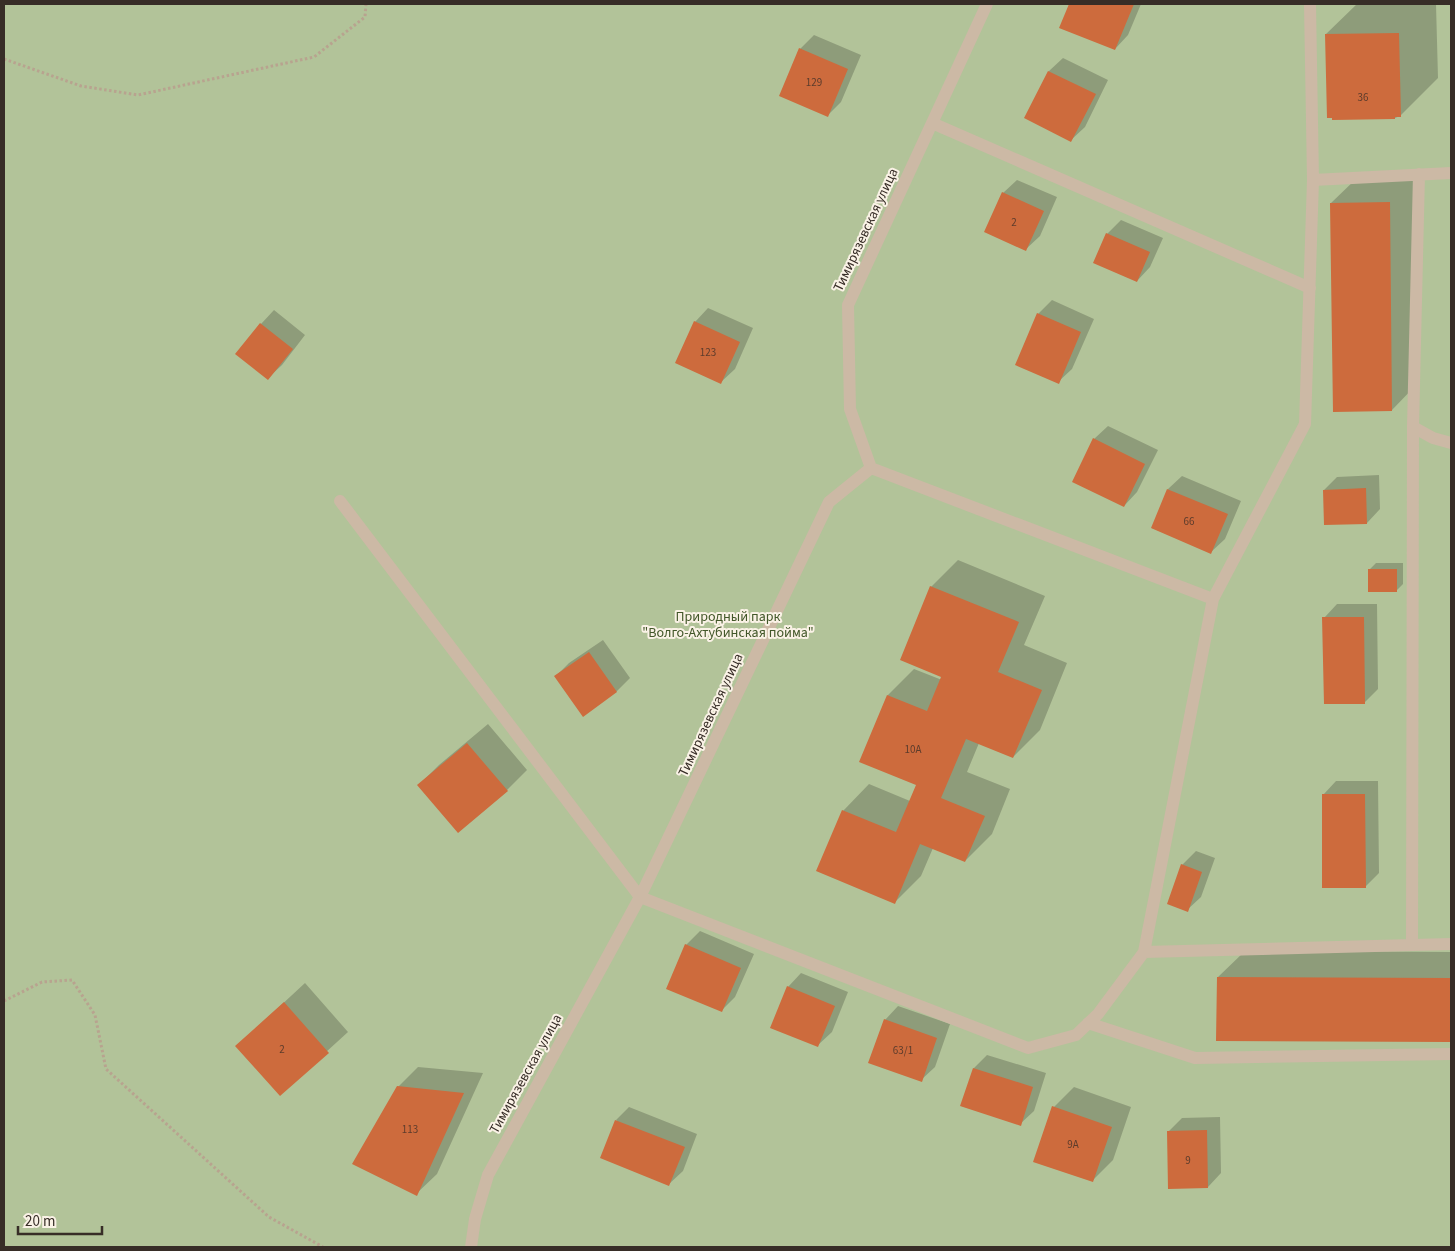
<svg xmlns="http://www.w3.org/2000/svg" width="1455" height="1251" font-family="'Source Sans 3',sans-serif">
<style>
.green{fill:#b2c399}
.shadow{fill:#0003}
.building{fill:#cd6b3d}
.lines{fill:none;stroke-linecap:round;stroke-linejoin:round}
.path{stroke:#b8a38f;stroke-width:3;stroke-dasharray:2.5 2.5;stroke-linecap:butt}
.minor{stroke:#ccb9a5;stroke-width:12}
.labels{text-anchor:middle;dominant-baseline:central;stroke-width:4;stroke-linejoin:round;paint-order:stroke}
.number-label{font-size:11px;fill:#5c3c2c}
.street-label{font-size:14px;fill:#372d27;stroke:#faf2e6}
.park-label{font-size:14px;fill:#425729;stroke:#faf2e6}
</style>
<rect width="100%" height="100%" fill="#f3e9d9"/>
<path class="green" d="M4,4H1451V1247H4Z"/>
<path class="shadow" d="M1070,4H1141L1128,35L1115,49L1061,27Z
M1357,4H1436L1438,78L1400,116L1395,118L1326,34Z
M814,35L861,55L841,102L828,115L800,49Z
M1063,58L1108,80L1085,127L1071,140L1026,118L1049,71Z
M1416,176L1418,383L1392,410L1331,203L1358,177Z
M1017,180L1057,197L1040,236L1026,249L1003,193Z
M1121,220L1163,238L1150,267L1137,281L1095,262L1107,234Z
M1052,300L1094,319L1072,369L1058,382L1038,314Z
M708,308L753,328L735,369L721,382L695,322Z
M274,310L305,335L282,365L268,378L261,324Z
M1108,426L1158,450L1137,492L1124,506L1094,439Z
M1379,475L1380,509L1367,523L1324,490L1337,477Z
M1182,476L1241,501L1225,539L1211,552L1152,528L1168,489Z
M958,560L1045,596L1024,645L1067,663L1040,730L1013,757L979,743L967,772L1010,789L992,834L965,861L933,848L921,876L895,902L843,811L869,784L910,801L917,784L861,761L888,695L914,669L942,680L931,587Z
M1376,563H1403V584L1397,590L1370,569Z
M1337,604H1377L1378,689L1365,702L1324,618Z
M603,640L630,678L616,692L556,676L569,663Z
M488,724L527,770L507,790L419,785L439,765Z
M1336,781H1378L1379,873L1365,887L1323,795Z
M1196,851L1215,858L1201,897L1187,910L1182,865Z
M700,931L754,954L735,997L721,1011L686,945Z
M1245,951L1451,952V1040L1218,1039V977Z
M801,973L848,992L832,1032L818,1045L788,987Z
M305,983L348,1032L280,1094L237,1046Z
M898,1006L950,1024L935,1067L921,1080L885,1020Z
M987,1055L1046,1073L1034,1111L1020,1124L962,1106L974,1068Z
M418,1067L483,1073L437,1174L416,1194L398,1087Z
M1074,1087L1131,1107L1113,1160L1092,1181L1054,1107Z
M629,1107L697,1134L683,1171L669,1184L616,1120Z
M1220,1117L1221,1173L1208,1187L1168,1132L1182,1118Z"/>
<path class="building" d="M1069,4H1134L1115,50L1059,28Z
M1399,33L1401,117H1395V119L1332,120V118H1327L1325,34Z
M799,48L848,69L828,117L779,96Z
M1048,71L1096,94L1071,142L1024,118Z
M1002,192L1044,211L1026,251L984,232Z
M1390,202L1392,411L1333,412L1330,203Z
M1106,233L1150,252L1137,282L1093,263Z
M1037,313L1081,332L1059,384L1015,365Z
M694,321L740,342L721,384L675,363Z
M260,323L293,349L268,380L235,354Z
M1093,438L1145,464L1124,507L1072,482Z
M1366,488L1367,524L1324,525L1323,490Z
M1167,489L1228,514L1211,554L1151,528Z
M1368,569H1397V592H1368Z
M930,586L1019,622L998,672L1042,690L1013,758L966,739L941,798L985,816L965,862L920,844L895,904L816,871L842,810L896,832L916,785L859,762L887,695L927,711L941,677L900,660Z
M1322,617H1364L1365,704H1324Z
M589,652L617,692L583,717L554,676Z
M467,743L508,791L458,833L417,785Z
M1322,794H1365L1366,888H1322Z
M1181,864L1202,872L1188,912L1167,904Z
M685,944L741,968L722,1012L666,989Z
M1217,977L1451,978V1042L1216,1041Z
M787,986L835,1006L818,1047L770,1028Z
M284,1002L329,1053L280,1096L235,1046Z
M884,1019L937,1038L922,1082L868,1063Z
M973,1068L1033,1087L1021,1126L960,1106Z
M397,1086L464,1093L417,1196L352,1164Z
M1052,1106L1112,1127L1093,1182L1033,1162Z
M615,1120L685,1147L669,1186L600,1158Z
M1207,1130L1208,1188L1168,1189L1167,1131Z"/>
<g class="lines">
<path class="path" d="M4,59L81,86L138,95L314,57L365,17L366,4
M4,1001L42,982L72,980L95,1015L106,1069L269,1217L323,1247"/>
<path class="minor" d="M932,123L1310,288
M1419,174L1413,427L1433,438L1451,443
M1313,180L1451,173
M871,468L1213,599
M340,501L640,897L1028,1048L1076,1035L1098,1014L1144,952L1213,599L1305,424L1313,180L1310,4
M1412,945L1413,427
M1144,952L1451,944
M1088,1023L1195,1058L1451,1054
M471,1247L475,1219L488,1175L640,897L829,502L871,468L850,409L848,305L987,4"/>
</g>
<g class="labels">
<g class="number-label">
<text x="814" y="82">129</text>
<text x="1363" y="97">36</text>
<text x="1014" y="222">2</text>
<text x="708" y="352">123</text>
<text x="1189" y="521">66</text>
<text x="913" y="749">10А</text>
<text x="282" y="1049">2</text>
<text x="903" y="1050">63/1</text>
<text x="410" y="1129">113</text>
<text x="1073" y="1144">9А</text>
<text x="1188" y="1160">9</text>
</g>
<g class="street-label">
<text transform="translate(866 230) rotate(-65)">Тимирязевская улица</text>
<text transform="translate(711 715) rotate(-65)">Тимирязевская улица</text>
<text transform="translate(526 1074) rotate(-61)">Тимирязевская улица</text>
</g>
<g class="park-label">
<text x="728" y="617">Природный парк<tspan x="728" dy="16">"Волго-Ахтубинская пойма"</tspan></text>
</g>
</g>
<rect width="1455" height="1251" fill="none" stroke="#372d27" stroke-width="10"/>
<path d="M18 1226v8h84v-8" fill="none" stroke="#372d27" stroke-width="2.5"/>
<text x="25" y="1226" font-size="15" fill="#372d27" stroke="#faf2e6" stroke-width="4" paint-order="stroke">20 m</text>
</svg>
